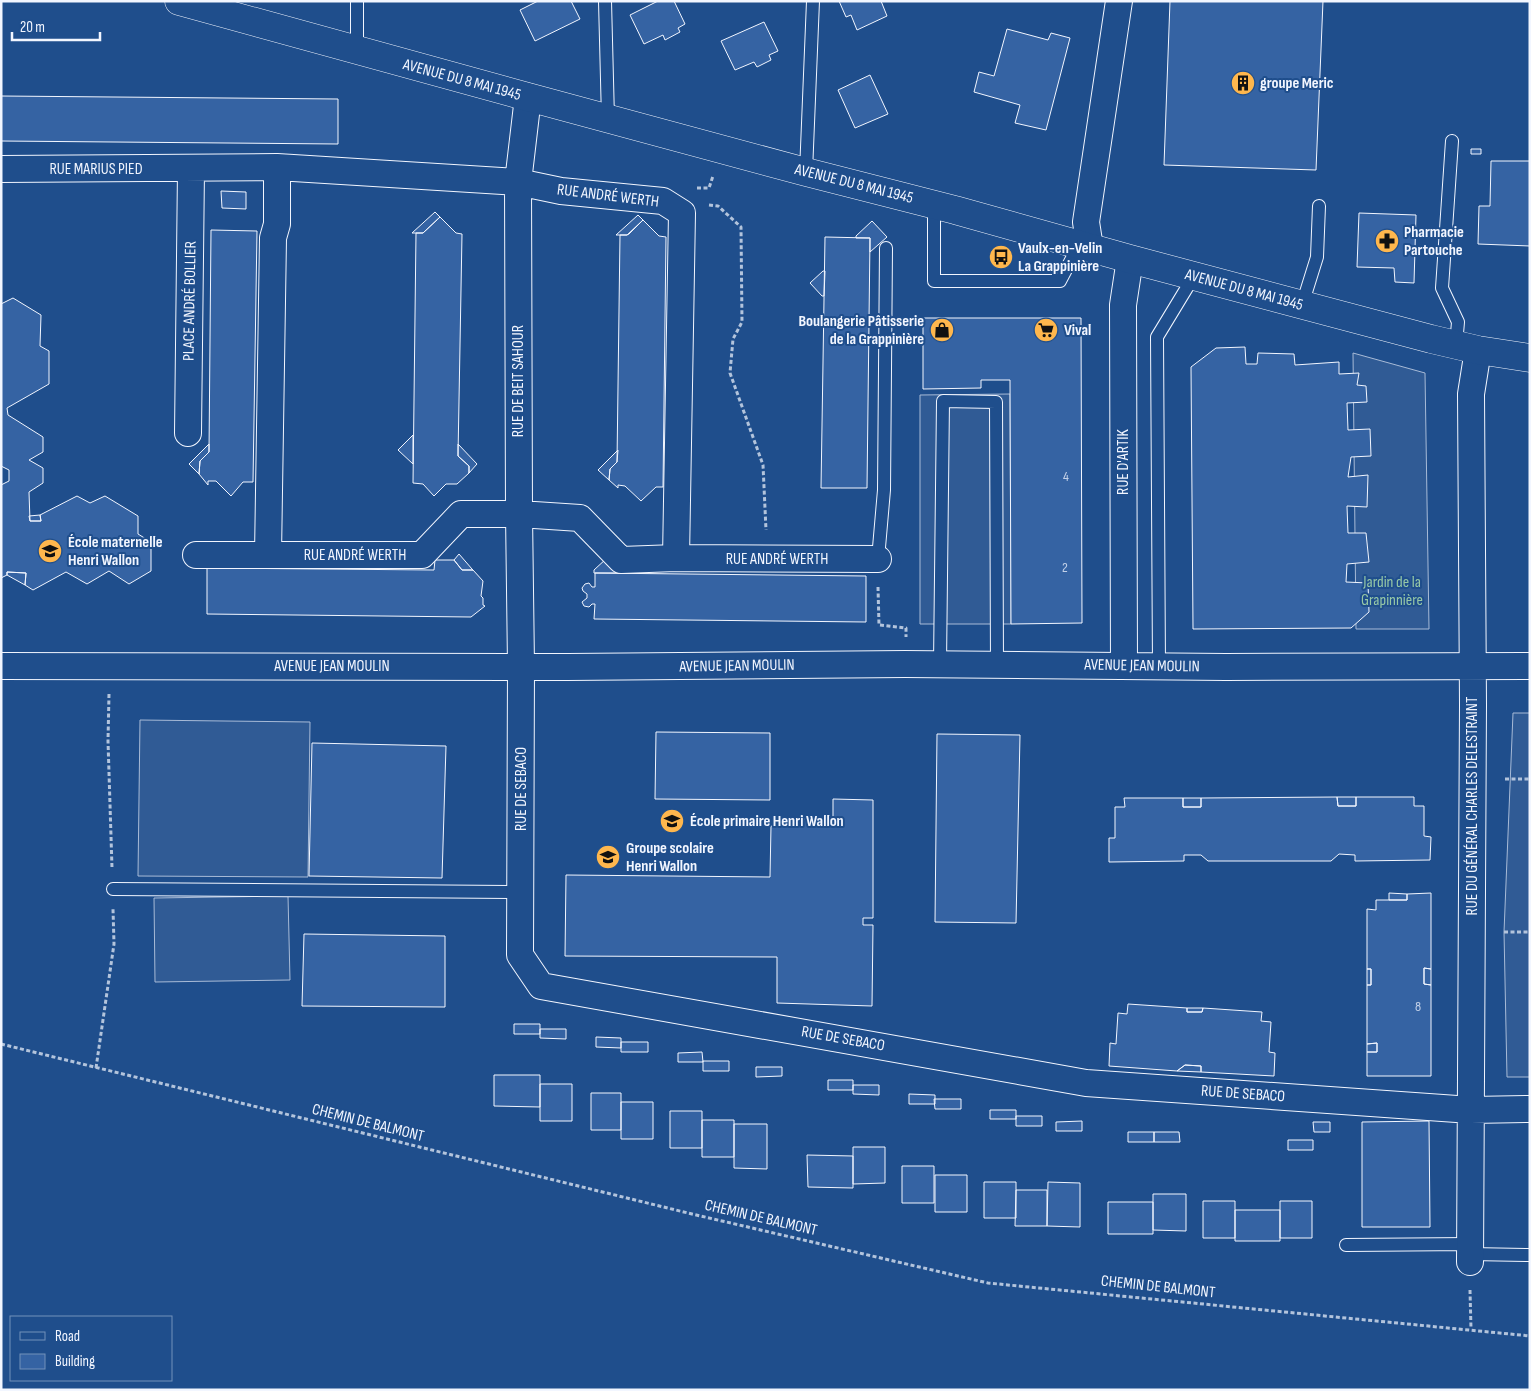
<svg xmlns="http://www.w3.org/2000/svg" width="1531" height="1391" font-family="'Sofia Sans Condensed',sans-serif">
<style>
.built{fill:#305b95;stroke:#a8bbd7}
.building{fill:#3563a3;stroke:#f2f6ff}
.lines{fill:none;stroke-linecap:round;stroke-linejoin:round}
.lane-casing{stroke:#f2f6ff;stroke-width:14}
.street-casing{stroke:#f2f6ff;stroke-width:28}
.secondary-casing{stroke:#f2f6ff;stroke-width:29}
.path{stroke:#b3c4dc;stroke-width:3;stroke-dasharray:4 2.5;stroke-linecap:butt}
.lane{stroke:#1f4e8c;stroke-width:12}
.street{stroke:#1f4e8c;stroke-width:26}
.secondary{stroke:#1f4e8c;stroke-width:28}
.labels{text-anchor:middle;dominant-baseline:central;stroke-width:4;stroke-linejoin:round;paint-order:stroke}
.number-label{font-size:14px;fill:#c3d1e8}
.street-label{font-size:16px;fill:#f2f6ff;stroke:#1f4e8c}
.poi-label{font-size:16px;font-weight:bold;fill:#f2f6ff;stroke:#1f4e8c;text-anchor:start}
.park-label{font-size:16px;fill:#97c8a6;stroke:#1f4e8c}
</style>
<rect width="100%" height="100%" fill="#1f4e8c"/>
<path class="built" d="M1353,353L1425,373L1429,629H1356Z
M1010,394L1011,624H920V395Z
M1513,713H1530V1077H1507L1504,932Z
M140,720L310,722L308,877L138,876Z
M288,896L290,980L155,982L154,898Z"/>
<path class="building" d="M538,1H571L580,19L535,41L520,10Z
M658,1H674L685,24L678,28L680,32L665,40L663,35L644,44L630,15Z
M839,1H881L887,16L857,30L851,15L846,17Z
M1170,1H1323L1316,170L1164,165Z
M764,22L778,51L769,55L771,60L757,67L754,62L735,70L721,41Z
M1007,29L1048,40L1051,33L1070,38L1046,130L1015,123L1020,105L974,92L979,72L994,76Z
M870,75L888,114L855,128L838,90Z
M1,96L338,99V144L1,141Z
M1471,149H1481V154H1471Z
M1491,161H1530V246L1478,244L1479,206H1490Z
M221,191L246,192V209L222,208Z
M435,212L440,217L423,233H412Z
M1359,213L1416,215L1414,283L1395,282L1394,268L1357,267Z
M638,215L643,220L629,234L627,235H616Z
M440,217L456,233L462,234L458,456L469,466V473L457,484H446L434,496L423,484L413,483L416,233H423Z
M643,220L659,236L666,237L663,487H656L641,501L625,486L618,485V488L609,480L610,469L617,462L620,235H627Z
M872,221L887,237L870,252V238H856V236Z
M211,230L257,231L253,482H243L231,496L216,481H208V485L199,474L200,461L209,452Z
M825,237L870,238L867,488H821Z
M823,271H825L824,296H822L810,283Z
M13,298L41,315L40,346L49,351V384L7,408L8,415L43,437V452L29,460L43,468V483L29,492L30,521H41L40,515L77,496L90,503L105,496L138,516V534L151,542V571L129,584L109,571L87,584L66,572L33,590L25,585L26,573L7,572V575L1,578V485L9,481V470L1,466V304Z
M923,318H1081L1082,623L1011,624L1010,380H981V388L923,389Z
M1245,347L1246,364H1257L1258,353L1294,354L1295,365L1339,362V374L1359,373L1357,385L1366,386L1367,402L1347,403L1348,430L1370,429L1371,456L1351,457L1348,477L1368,475L1367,507L1347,506L1348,533H1366L1369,562L1347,564L1346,582L1368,583L1369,612L1351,628L1193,629L1191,367L1216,348Z
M413,435V464L398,450Z
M209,444V452L200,461L199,474L189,464Z
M458,444L477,464L469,473V466L458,456Z
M618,450L617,462L610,469L609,480L598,470Z
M40,515L41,521H30L29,516Z
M459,554L472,569L473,570H462L454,560Z
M607,558L619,571V573H594V570Z
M435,560H454L462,570H473L483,581L481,596L483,598V605L485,606L471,617L207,614V568L434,570Z
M7,572L26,573L25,585L7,575Z
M595,573L866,576V622L594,619L595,604H592L589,607L584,606L582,602L587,598V594L583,591L582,588L585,584L589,583L592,587H595Z
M656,732L770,733V800L655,799Z
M937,734L1020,735L1016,923L935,922Z
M312,743L446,746L442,878L309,876Z
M1337,797L1338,806H1356V797H1414V806H1424V836L1431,837L1430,860L1355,861V855L1339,854L1331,861H1208L1201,855H1184V861L1109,862V838H1115V807H1125L1124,798H1183V807H1201V798Z
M1337,797H1356V806H1338Z
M1183,798H1201V807H1183Z
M833,799L873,800V918H863V925H873L872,1006L777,1003V957L565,956L566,875L770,877L771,826H798L797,819H822V826H833Z
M1389,893L1407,894V900H1389Z
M1431,893V969L1424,968V984L1431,985V1076H1367V1052H1377V1043L1367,1044V985H1371V969H1367V909L1376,910V900H1407V894Z
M304,934L445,936V1007L302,1006Z
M1424,968L1431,969V985L1424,984Z
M1367,969H1371V985H1367Z
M1128,1004L1187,1008V1012H1202L1203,1008L1262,1012L1261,1021L1271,1022L1269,1052L1275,1053L1274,1076L1201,1072V1066L1185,1065L1177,1071L1109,1066L1110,1043L1116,1044L1118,1013L1127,1014Z
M1187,1008H1203L1202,1012H1187Z
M514,1024H540V1034H514Z
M540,1029H566V1039L540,1038Z
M596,1037L621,1038V1048L596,1047Z
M621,1042H648V1052H621Z
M1377,1043V1052H1367V1044Z
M702,1052L703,1062H678V1053Z
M703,1061H729V1071H703Z
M1185,1065L1201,1066V1072L1177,1071Z
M756,1067H782V1076L756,1077Z
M494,1075H540V1107L494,1106Z
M828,1080H853V1090H828Z
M540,1084H572V1121H540Z
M853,1085H879V1095L853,1094Z
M591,1093H621V1130H591Z
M909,1094L935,1095V1104H909Z
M934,1099H961V1109H935Z
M621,1102H653V1139H621Z
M990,1110H1016V1119H990Z
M670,1111H702V1148H670Z
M1016,1116H1042V1126H1016Z
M702,1120H734V1157H702Z
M1082,1121V1131H1056V1122Z
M1429,1121L1430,1227H1362V1122Z
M1313,1122H1330V1132H1314Z
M734,1124H767V1169L734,1168Z
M1128,1132H1154V1142H1128Z
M1154,1132H1179L1180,1142H1154Z
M1288,1140H1313V1150H1288Z
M853,1147H885V1183L853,1184Z
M807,1155L853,1156V1188L808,1187Z
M902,1166H934V1203H902Z
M935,1175H967V1212H935Z
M984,1182H1016V1218H984Z
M1048,1182L1080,1183V1227L1047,1226Z
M1016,1190H1047V1226H1015Z
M1153,1194H1186V1231L1153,1230Z
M1203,1201H1235V1238H1203Z
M1280,1201H1312V1238H1280Z
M1108,1202H1153V1234H1108Z
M1235,1210H1280V1241H1235Z"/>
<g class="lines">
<g class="lane-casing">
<path id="lane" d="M605,1L608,119
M357,51V1
M1452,141L1442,288L1458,322L1456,345
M806,172L813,1
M934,204V281H1060L1079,245
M1302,305L1317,257L1319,206
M878,559L884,490L886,248
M940,664L943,401L996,402L997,665
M1159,666L1157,337L1194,276
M113,889L520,892
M1346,1245L1470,1244
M1470,1254L1530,1255"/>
</g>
<g class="street-casing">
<path id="street" d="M528,97L518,182L519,514L521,666L520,955L541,986L1086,1083L1471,1110L1530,1109
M1,169L277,167L518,182L561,191L663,201L682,213L676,558
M1090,248L1086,222L1119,1
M188,433L191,169
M196,555H422L461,514H519L580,518L621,560L676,558L878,559
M268,555L273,238L277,224V167
M1,666L568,667L905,664L1226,667L1530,666
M1124,666L1123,305L1130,259
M1470,1262L1473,705L1471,394L1478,350"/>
</g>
<g class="secondary-casing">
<path id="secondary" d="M179,1L528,97L806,172L955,210L1130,259L1431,339L1478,350L1530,358"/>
</g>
<path class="path" d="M697,188H709L713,176
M709,205L718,206L741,227L742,322L733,339L730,373L763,465L766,530
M878,587L879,625L906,628V637
M109,694L108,741L112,868
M1505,779H1530
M1504,932H1530
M1,1044L692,1214L988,1283L1530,1336
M96,1068L114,944L113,909
M1470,1290L1471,1329"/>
<use href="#lane" class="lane"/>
<use href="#street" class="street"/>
<use href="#secondary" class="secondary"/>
</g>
<defs>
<g id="building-disc" transform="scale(1.25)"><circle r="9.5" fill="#ffb74d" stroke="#1f4e8c"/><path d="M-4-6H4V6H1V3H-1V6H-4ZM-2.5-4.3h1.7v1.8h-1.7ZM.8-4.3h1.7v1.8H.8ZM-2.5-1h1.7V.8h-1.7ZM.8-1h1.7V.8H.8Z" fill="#111"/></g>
<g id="pharmacy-disc" transform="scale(1.25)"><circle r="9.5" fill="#ffb74d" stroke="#1f4e8c"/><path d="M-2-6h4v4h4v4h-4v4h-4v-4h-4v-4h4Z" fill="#111"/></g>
<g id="bus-disc" transform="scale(1.25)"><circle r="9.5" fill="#ffb74d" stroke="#1f4e8c"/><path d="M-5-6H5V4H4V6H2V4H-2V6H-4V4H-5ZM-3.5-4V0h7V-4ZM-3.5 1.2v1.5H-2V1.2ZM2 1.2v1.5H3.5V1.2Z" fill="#111"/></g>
<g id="shop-disc" transform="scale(1.25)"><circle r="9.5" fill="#ffb74d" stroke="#1f4e8c"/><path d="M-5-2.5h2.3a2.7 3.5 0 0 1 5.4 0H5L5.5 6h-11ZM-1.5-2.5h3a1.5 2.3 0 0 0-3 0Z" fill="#111"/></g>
<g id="supermarket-disc" transform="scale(1.25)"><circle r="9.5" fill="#ffb74d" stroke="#1f4e8c"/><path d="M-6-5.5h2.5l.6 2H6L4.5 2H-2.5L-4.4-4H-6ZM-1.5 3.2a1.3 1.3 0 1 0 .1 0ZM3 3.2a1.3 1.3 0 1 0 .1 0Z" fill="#111"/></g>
<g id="school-disc" transform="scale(1.25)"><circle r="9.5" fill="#ffb74d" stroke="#1f4e8c"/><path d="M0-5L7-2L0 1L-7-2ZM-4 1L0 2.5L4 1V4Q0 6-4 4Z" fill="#111"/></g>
</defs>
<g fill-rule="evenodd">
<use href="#building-disc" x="1243" y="83"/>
<use href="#pharmacy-disc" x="1387" y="241"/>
<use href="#bus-disc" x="1001" y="257"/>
<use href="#shop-disc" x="942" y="330"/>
<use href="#supermarket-disc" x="1046" y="330"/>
<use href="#school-disc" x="50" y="551"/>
<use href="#school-disc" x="672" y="821"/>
<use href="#school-disc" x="608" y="857"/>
</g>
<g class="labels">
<g class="number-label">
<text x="1066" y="476">4</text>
<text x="1065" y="567">2</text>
<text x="1418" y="1006">8</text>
</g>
<g class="street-label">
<text transform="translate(462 80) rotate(15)">AVENUE DU 8 MAI 1945</text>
<text x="96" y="169">RUE MARIUS PIED</text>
<text transform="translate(854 184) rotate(14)">AVENUE DU 8 MAI 1945</text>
<text transform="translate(608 196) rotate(7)">RUE ANDRÉ WERTH</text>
<text transform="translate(1244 290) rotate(15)">AVENUE DU 8 MAI 1945</text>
<text transform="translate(190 301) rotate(-89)">PLACE ANDRÉ BOLLIER</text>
<text transform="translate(518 381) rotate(-90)">RUE DE BEIT SAHOUR</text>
<text transform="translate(1123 462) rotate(-90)">RUE D'ARTIK</text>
<text x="355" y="555">RUE ANDRÉ WERTH</text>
<text x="777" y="559">RUE ANDRÉ WERTH</text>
<text x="332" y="666">AVENUE JEAN MOULIN</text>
<text transform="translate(737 666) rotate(-1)">AVENUE JEAN MOULIN</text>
<text transform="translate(1142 666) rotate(1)">AVENUE JEAN MOULIN</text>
<text transform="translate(521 789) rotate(-90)">RUE DE SEBACO</text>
<text transform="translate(1472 806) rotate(-90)">RUE DU GÉNÉRAL CHARLES DELESTRAINT</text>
<text transform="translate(843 1039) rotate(10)">RUE DE SEBACO</text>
<text transform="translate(1243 1094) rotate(4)">RUE DE SEBACO</text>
<text transform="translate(368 1123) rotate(14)">CHEMIN DE BALMONT</text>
<text transform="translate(761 1218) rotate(13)">CHEMIN DE BALMONT</text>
<text transform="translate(1158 1287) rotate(6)">CHEMIN DE BALMONT</text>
</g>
<g class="poi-label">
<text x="1260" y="83">groupe Meric</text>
<text x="1404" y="232">Pharmacie<tspan x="1404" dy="18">Partouche</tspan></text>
<text x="1018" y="248">Vaulx-en-Velin<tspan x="1018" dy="18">La Grappinière</tspan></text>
<text x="924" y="321" text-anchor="end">Boulangerie Pâtisserie<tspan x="924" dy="18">de la Grappinière</tspan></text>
<text x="1064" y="330">Vival</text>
<text x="68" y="542">École maternelle<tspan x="68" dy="18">Henri Wallon</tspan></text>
<text x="690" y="821">École primaire Henri Wallon</text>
<text x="626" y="848">Groupe scolaire<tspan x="626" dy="18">Henri Wallon</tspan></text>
</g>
<g class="park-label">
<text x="1392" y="582">Jardin de la<tspan x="1392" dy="18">Grapinnière</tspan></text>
</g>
</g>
<rect width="1531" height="1391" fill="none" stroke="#f2f6ff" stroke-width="5"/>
<rect x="10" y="1316" width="162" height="65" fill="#1f4e8c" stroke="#7391ba"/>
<rect x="20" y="1332" width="25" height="8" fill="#1f4e8c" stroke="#7391ba"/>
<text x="55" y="1341" font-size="15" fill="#f2f6ff">Road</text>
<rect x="20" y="1354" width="25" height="15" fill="#3563a3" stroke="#7391ba"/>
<text x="55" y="1366" font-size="15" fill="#f2f6ff">Building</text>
<path d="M12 32v8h88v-8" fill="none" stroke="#f2f6ff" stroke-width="2.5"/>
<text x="20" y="32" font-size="15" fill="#f2f6ff" stroke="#1f4e8c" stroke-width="4" paint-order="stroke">20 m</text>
</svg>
